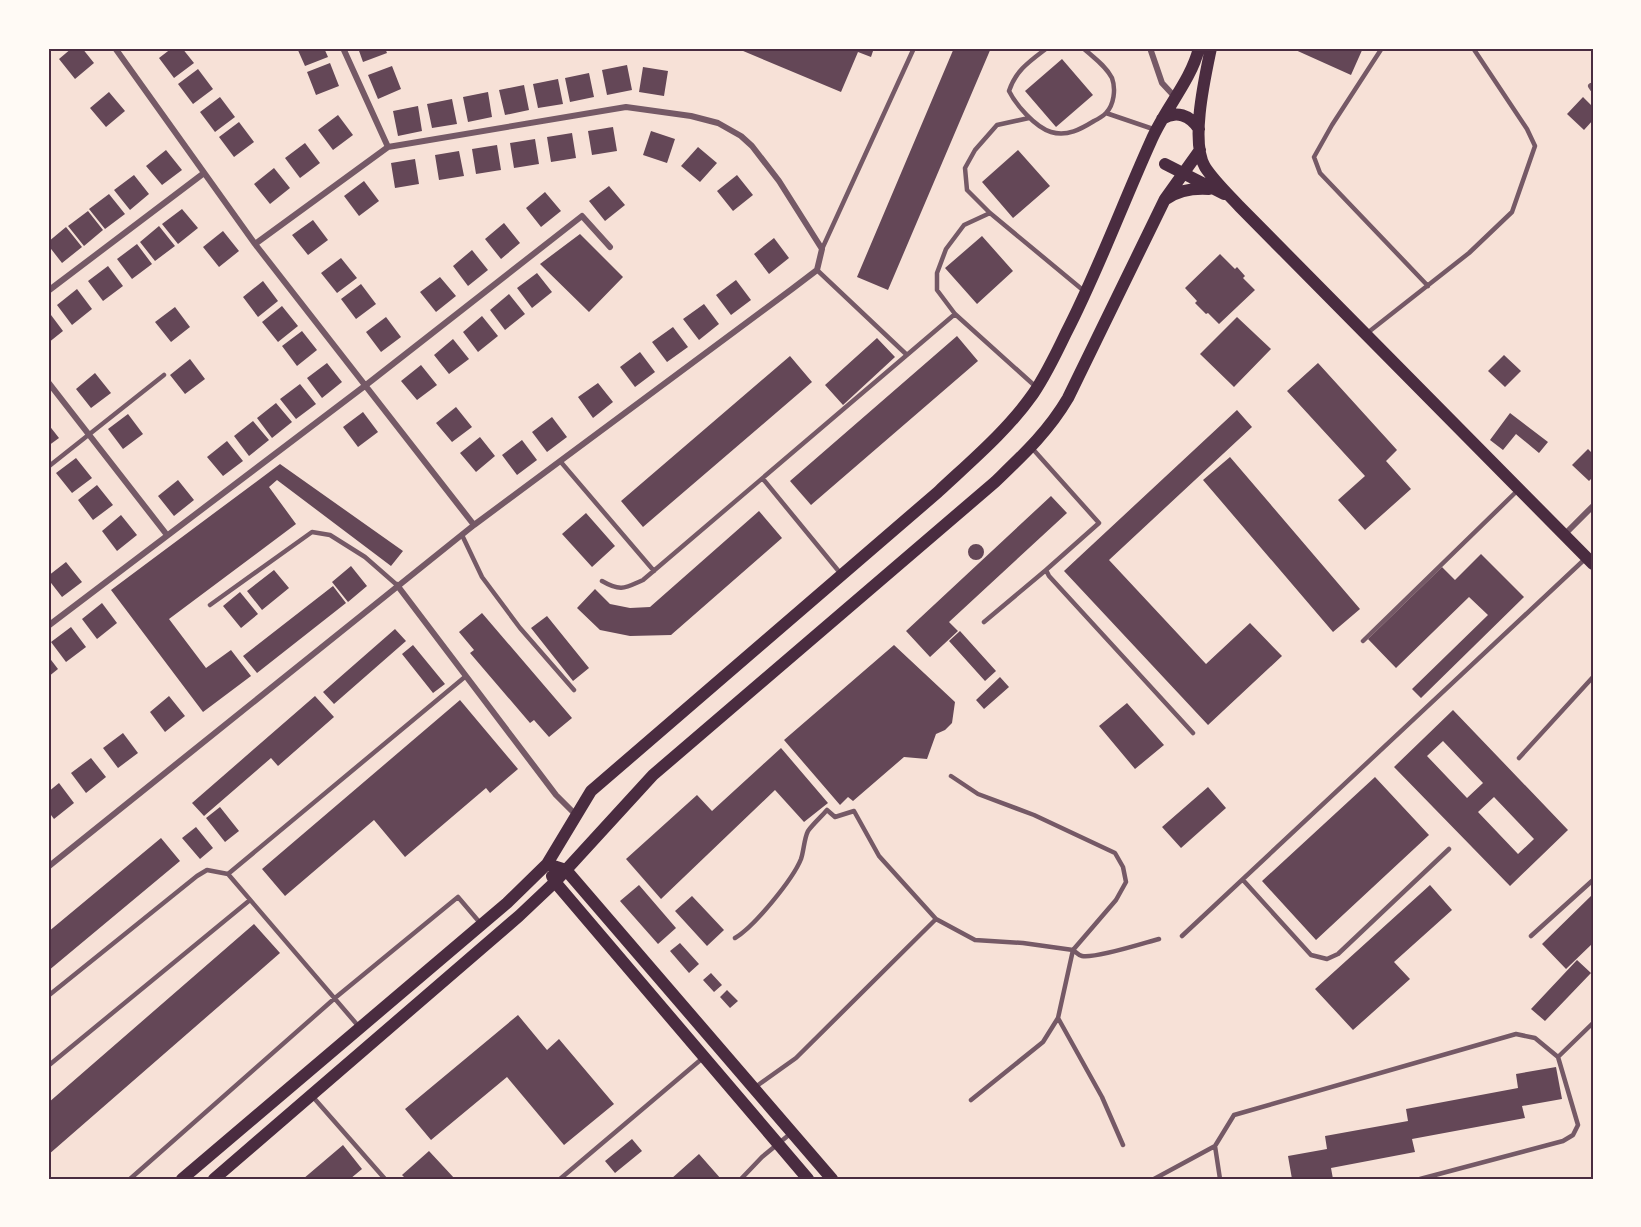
<svg xmlns="http://www.w3.org/2000/svg" width="1641" height="1227" font-family="'Exo 2',sans-serif">
<style>
.building{fill:#644757;fill-rule:evenodd}
.lines{fill:none;stroke-linecap:round;stroke-linejoin:round}
.service{stroke:#755966;stroke-width:4.5}
.minor{stroke:#755966;stroke-width:6}
.secondary{stroke:#4a2c40;stroke-width:12}
.neatline{fill:none;stroke:#4a2c40;stroke-width:2}
</style>
<rect width="100%" height="100%" fill="#f7e1d7"/>
<path class="building" d="M72,48H82L94,63L75,79L59,59Z
M172,48H182L194,63L174,78L159,58Z
M297,48H324L328,57L305,66Z
M358,48H385L387,53L363,62Z
M736,48H874L871,57L858,52L841,92Z
M954,48H991L888,290L857,277Z
M1291,48H1363L1351,75Z
M1062,59L1093,95L1056,127L1025,91Z
M330,63L339,86L316,95L307,72Z
M627,65L632,90L607,95L602,70Z
M392,66L401,89L378,99L368,75Z
M643,67L668,71L664,96L639,92Z
M198,69L213,89L193,104L178,84Z
M589,73L594,97L570,102L565,78Z
M558,79L563,104L538,108L533,84Z
M524,85L529,110L505,115L499,90Z
M109,92L125,111L106,127L90,108Z
M488,92L492,117L468,122L463,97Z
M220,97L235,117L215,132L200,112Z
M1583,97L1593,107V120L1584,130L1567,114Z
M452,99L457,124L432,128L427,104Z
M418,106L422,131L398,136L393,111Z
M338,115L353,135L333,150L318,130Z
M239,122L254,142L234,157L219,137Z
M613,127L617,151L592,155L588,131Z
M651,131L675,139L667,163L643,155Z
M572,133L576,158L551,162L547,137Z
M535,139L539,164L514,168L510,143Z
M305,143L320,163L300,178L285,158Z
M497,145L501,170L476,174L472,149Z
M698,147L717,163L700,182L681,166Z
M166,150L182,170L162,185L146,166Z
M1018,150L1050,186L1013,218L982,182Z
M459,151L464,176L439,180L435,155Z
M415,159L419,184L395,188L391,163Z
M274,168L290,188L270,204L254,184Z
M134,175L149,194L130,210L114,190Z
M737,175L753,195L733,211L717,191Z
M364,181L379,201L359,216L344,196Z
M609,186L625,205L605,221L589,201Z
M545,192L561,211L541,227L526,208Z
M109,194L125,214L105,229L89,209Z
M182,209L198,228L178,244L162,224Z
M88,211L103,230L84,246L68,226Z
M313,220L328,240L308,255L292,235Z
M504,223L520,243L501,259L485,239Z
M159,226L175,246L155,261L140,242Z
M66,227L82,247L62,263L48,245V242Z
M223,231L239,251L219,267L203,247Z
M580,234L623,277L589,312L540,264Z
M982,236L1013,271L977,304L945,268Z
M774,238L789,258L769,274L754,254Z
M137,244L152,264L132,279L117,259Z
M472,250L488,270L468,286L453,266Z
M1220,254L1235,269L1237,267L1245,276L1243,278L1255,290L1219,324L1208,313L1206,314L1195,303L1197,301L1185,288Z
M341,258L357,278L337,293L321,273Z
M108,266L123,286L103,301L88,281Z
M537,273L552,292L532,308L517,288Z
M440,277L456,296L436,312L420,292Z
M736,280L751,300L731,315L716,295Z
M263,281L278,301L258,317L243,297Z
M361,284L376,304L356,319L341,299Z
M77,289L92,309L72,325L57,305Z
M509,294L525,314L505,330L490,310Z
M704,304L719,324L699,340L683,319Z
M282,306L298,326L278,342L262,322Z
M175,307L190,327L171,342L155,322Z
M48,311L63,331L48,343Z
M482,316L498,336L478,352L463,332Z
M386,317L401,337L381,352L366,332Z
M1237,317L1271,349L1234,387L1200,354Z
M673,327L688,347L667,362L652,342Z
M302,331L317,350L297,366L282,346Z
M957,336L978,361L811,505L790,481Z
M877,338L895,357L843,405L825,385Z
M453,339L469,359L449,374L434,355Z
M640,352L655,372L635,387L620,367Z
M1504,355L1521,371L1505,387L1488,371Z
M790,356L812,382L643,527L621,501Z
M190,359L205,379L185,394L170,375Z
M327,363L342,382L322,398L307,378Z
M1318,363L1397,450L1386,461L1411,489L1365,530L1338,500L1365,476L1287,391Z
M421,365L437,385L417,400L401,381Z
M95,373L111,393L91,408L76,389Z
M598,383L613,402L593,418L578,397Z
M300,384L316,404L296,419L280,399Z
M276,403L292,422L272,438L257,418Z
M456,407L472,427L452,442L436,423Z
M1237,410L1252,427L1109,560L1206,664L1250,623L1282,656L1208,725L1064,571Z
M363,412L378,432L358,447L343,427Z
M1510,413L1548,442L1539,453L1516,434L1503,450L1490,440Z
M128,414L143,434L123,449L108,429Z
M552,417L567,437L547,452L532,432Z
M253,421L269,440L249,456L234,436Z
M48,424L59,438L48,446Z
M480,437L495,456L476,472L460,453Z
M522,440L537,460L517,475L502,455Z
M227,441L243,461L223,476L207,457Z
M1588,449L1593,454V477L1589,481L1572,465Z
M1230,457L1360,609L1333,632L1203,480Z
M76,458L92,478L72,493L56,473Z
M280,464L403,551L391,566L277,480L269,487L296,524L169,619L206,668L231,650L251,676L203,712L111,590Z
M178,480L194,500L174,516L158,496Z
M97,485L113,505L93,520L78,500Z
M1051,496L1067,513L949,622L958,631L930,657L906,631Z
M759,511L782,538L671,635L630,636L600,630L577,608L595,589L610,604L630,608L650,607Z
M586,513L615,546L592,567L562,534Z
M121,515L137,535L117,551L102,531Z
M968 552a8 8 0 1 1 16 0a8 8 0 1 1-16 0Z
M1481,554L1524,597L1421,698L1412,689L1488,615L1469,597L1396,668L1368,639L1442,567L1455,580Z
M66,562L82,582L62,597L48,579V576Z
M351,566L367,586L348,602L332,582Z
M274,570L289,588L262,610L247,591Z
M333,586L346,603L257,673L243,656Z
M240,592L258,614L241,628L223,606Z
M102,603L117,623L97,639L82,619Z
M482,613L572,718L549,737L534,720L530,723L470,653L474,650L459,632Z
M547,616L589,668L573,681L531,628Z
M71,627L86,647L66,662L51,642Z
M395,629L406,641L334,704L323,692Z
M960,631L996,671L985,681L949,641Z
M413,645L445,684L433,693L402,654Z
M894,645L955,702L952,723L945,730L936,734L927,759L904,757L853,801L848,797L840,805L784,740Z
M48,656L58,669L48,677Z
M1000,677L1009,687L984,709L976,700Z
M169,696L185,716L165,732L150,712Z
M315,696L334,717L278,766L271,758L204,816L192,803Z
M460,700L518,769L490,793L486,788L405,857L374,820L285,896L262,869Z
M1127,703L1164,745L1135,769L1099,726Z
M1453,710L1568,830L1510,886L1394,767ZM1443,741L1483,783L1467,798L1427,756ZM1494,797L1534,839L1518,854L1478,812Z
M123,733L138,753L118,768L103,748Z
M781,748L828,803L804,822L775,790L661,899L626,859L697,795L712,811Z
M91,758L106,777L86,793L71,773Z
M1375,777L1429,835L1316,940L1262,881Z
M59,783L74,803L54,819L48,811V792Z
M1208,787L1226,808L1181,848L1162,827Z
M220,807L239,831L225,842L206,818Z
M196,827L213,848L200,859L182,838Z
M161,838L180,861L48,971V932Z
M639,885L676,928L658,944L620,901Z
M1430,885L1452,910L1394,962L1410,979L1353,1030L1315,989Z
M1593,894V943L1566,969L1542,944Z
M692,896L724,930L707,946L675,911Z
M254,924L280,953L48,1155V1103Z
M680,943L699,964L689,973L670,951Z
M1577,960L1591,973L1545,1021L1531,1009Z
M711,973L722,985L714,992L703,980Z
M727,990L738,1001L730,1008L720,997Z
M518,1015L547,1050L559,1039L614,1104L564,1145L507,1077L431,1140L405,1109Z
M1556,1067L1562,1099L1522,1106L1525,1118L1412,1139L1415,1152L1331,1168L1333,1179H1292L1288,1156L1327,1149L1325,1136L1408,1121L1406,1109L1518,1088L1516,1074Z
M632,1139L642,1151L615,1173L605,1161Z
M343,1145L362,1169L350,1179H303Z
M429,1151L455,1179H406L402,1175Z
M699,1154L721,1179H671Z"/>
<g class="lines">
<path class="service" d="M1047,48C1030,61 1016,70 1009,91C1016,105 1035,127 1051,132C1067,137 1081,129 1094,121C1098,119 1103,116 1106,113C1114,105 1116,89 1112,78C1106,66 1093,57 1083,48
M1382,48L1332,125L1314,157L1320,173L1428,286
M1106,113L1156,130
M1029,118L997,125L975,150L965,168L967,190L990,213L1084,291
M990,213L964,225L946,249L937,273V290L955,314L1035,386
M822,249L914,48
M817,270L907,355
M1366,334L1469,253L1512,212L1535,146L1527,129L1473,48
M1031,447L1099,523L1046,570L1049,576L1193,733
M560,461L654,571
M48,467L164,375
M763,479L841,574
M462,535L482,577L520,628L574,690
M602,581C621,592 625,588 643,580L955,314
M210,605L312,532L330,535L365,557L397,585
M984,622L1046,570
M1363,641L1517,491
M1519,758L1593,677
M951,776L978,794L1034,815L1115,853L1123,867L1126,882L1116,900L1073,950C1076,952 1078,955 1082,956C1095,959 1144,943 1159,939
M1243,880L1311,955L1327,959L1338,954L1449,849
M1182,936L1585,559
M1531,936L1593,880
M735,938C754,927 793,879 801,859C804,850 804,839 808,831C813,824 821,817 827,810L835,817L854,811L879,856L936,919
M48,996L197,876L207,870L228,874
M1058,1018L1102,1097L1123,1145
M360,1028L228,874L466,676
M1558,1057L1593,1023
M48,1066L250,900
M754,1088L796,1058L936,919L975,940L1023,943L1073,950L1058,1018L1043,1042L971,1100
M313,1097L385,1179
M1215,1146L1220,1179
M130,1179L335,998L458,897L481,924
M560,1179L704,1057
M741,1179L762,1157L790,1134
M1154,1179L1215,1146L1234,1115L1516,1034L1535,1038L1558,1057L1578,1125L1573,1135L1563,1141L1420,1179"/>
<path class="minor" d="M115,48L255,244L474,525
M343,48L388,147
M1150,48L1162,83L1175,97
M1591,86L1593,89
M48,291L204,173
M48,382L167,535
M1564,535L1593,506
M397,585L556,795L576,815
M48,626L366,385L582,216L610,247
M48,867L474,525L792,289L817,270L822,249L779,181L752,146L741,136L718,123L691,116L626,107L388,147L255,244"/>
<path class="secondary" d="M1211,48C1205,77 1190,142 1205,167C1214,181 1228,194 1239,206L1593,564
M1162,119C1176,110 1190,115 1199,129
M1165,164L1224,194
M1166,199C1179,190 1194,188 1209,189
M547,864L566,870L832,1179
M552,876L555,882L808,1179
M182,1179L507,903L547,864L591,791L938,492C971,461 1007,431 1033,394C1046,375 1056,354 1066,333C1098,271 1122,205 1151,141C1164,110 1191,81 1199,48
M214,1179L519,916L555,882L653,775L995,482C1023,455 1048,432 1068,398L1165,199L1200,150"/>
</g>
<rect width="1641" height="1227" fill="none" stroke="#fffaf5" stroke-width="99"/>
<rect x="50" y="50" width="1542" height="1128" class="neatline"/>
</svg>
